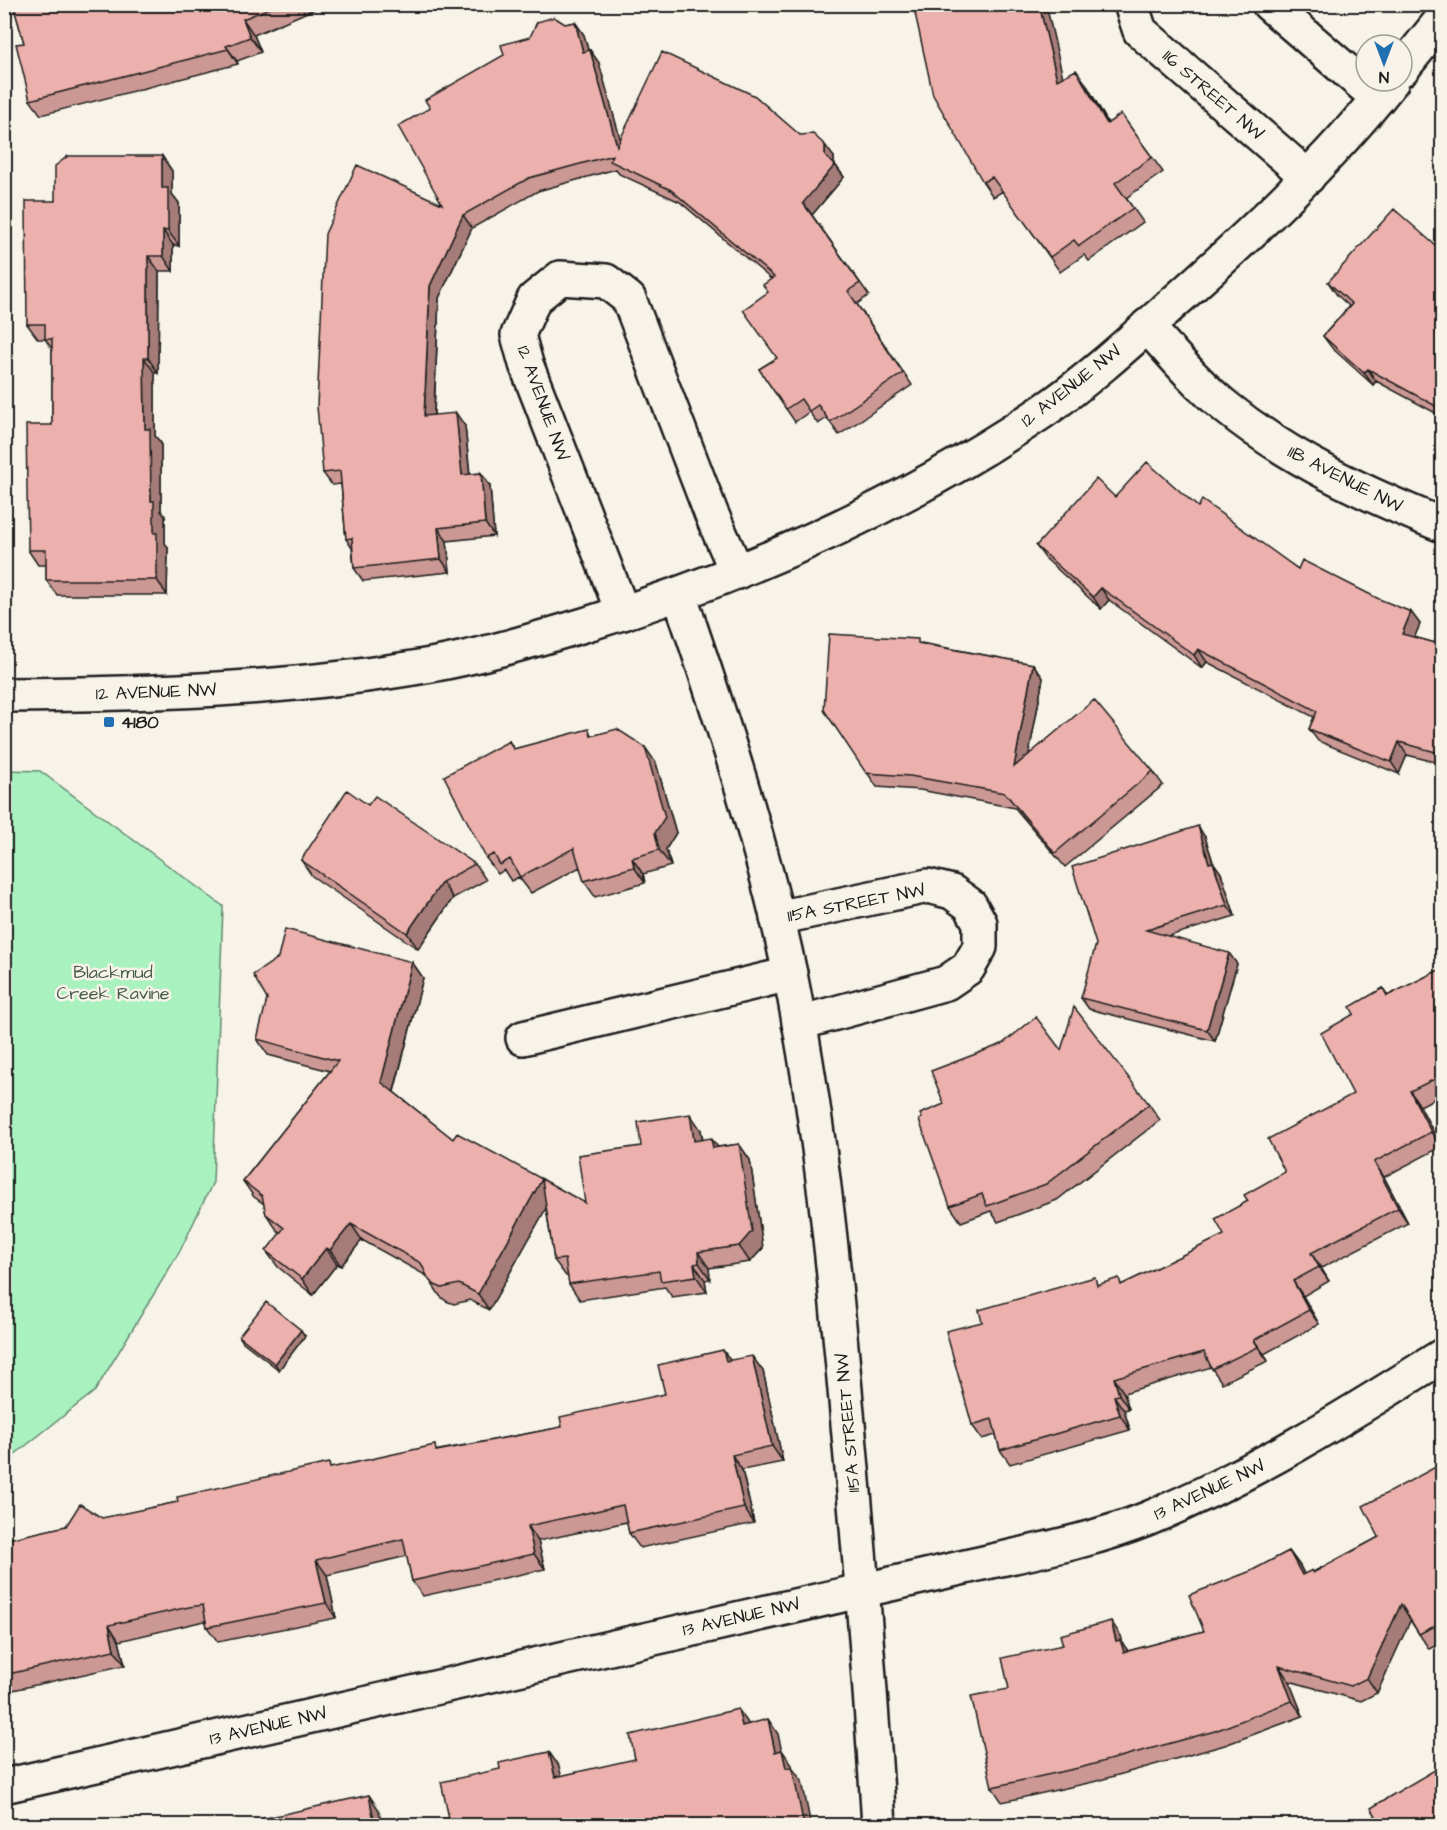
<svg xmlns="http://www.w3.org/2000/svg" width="1447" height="1830" font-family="'Architects Daughter',sans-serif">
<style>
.green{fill:#a9f2c0;stroke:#62876e;stroke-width:1.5}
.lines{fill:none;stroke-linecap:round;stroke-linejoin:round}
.street-casing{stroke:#1c1c1c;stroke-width:38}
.secondary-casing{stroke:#1c1c1c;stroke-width:38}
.street{stroke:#f7f3e8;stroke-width:33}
.secondary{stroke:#f7f3e8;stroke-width:33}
.wall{fill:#cb9894;stroke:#1c1c1c;stroke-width:1.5}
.shaded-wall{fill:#a57c78;stroke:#1c1c1c;stroke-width:1.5}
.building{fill:#ecb1ac;stroke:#1c1c1c;stroke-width:1.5}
.poi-dot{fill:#1f6fb2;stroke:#f7f3e8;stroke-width:2}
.labels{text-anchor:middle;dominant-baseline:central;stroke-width:5;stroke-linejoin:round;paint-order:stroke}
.street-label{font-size:18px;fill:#1c1c1c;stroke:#f7f3e8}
.poi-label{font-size:18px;font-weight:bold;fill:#1c1c1c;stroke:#f7f3e8;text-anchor:start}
.park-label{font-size:18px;fill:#465c4d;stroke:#f7f3e8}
</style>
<rect width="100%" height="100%" fill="#f7f3e8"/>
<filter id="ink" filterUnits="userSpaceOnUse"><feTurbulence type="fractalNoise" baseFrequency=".0167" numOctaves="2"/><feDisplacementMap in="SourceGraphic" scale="12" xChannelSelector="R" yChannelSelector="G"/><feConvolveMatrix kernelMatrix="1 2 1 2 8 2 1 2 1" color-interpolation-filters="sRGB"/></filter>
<g filter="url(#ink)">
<path class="green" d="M5,770L40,771L223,906L213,1182L180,1251L95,1391L5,1462Z"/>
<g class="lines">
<g class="street-casing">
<path id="street" d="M1131,4L1140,31L1308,177
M1269,4L1378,98
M1147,326C1172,354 1197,384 1227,408C1291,460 1366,494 1442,525
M623,613L526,364L518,335L534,299L560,278L606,281L629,299L711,513L737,572
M777,918L928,886L952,892L970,905L980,923V947L968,968L946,983L799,1023
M523,1038L790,974
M4,1786L974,1565C1031,1552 1092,1541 1147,1519C1251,1476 1347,1416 1442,1356"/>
</g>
<g class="secondary-casing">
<path id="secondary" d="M1402,69L1442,19
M679,594C722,719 763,845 790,974C820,1122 835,1274 848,1424C860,1558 871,1691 879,1826
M4,695C148,694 289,690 431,665C482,656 534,640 584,625C746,576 901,507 1042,412C1085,383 1131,341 1170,306C1249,236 1326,164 1392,81"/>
</g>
<use href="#street" class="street"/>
<use href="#secondary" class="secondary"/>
</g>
<path class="wall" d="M13,4H326L254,35L261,52L237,61L238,64L41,115L30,100L24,43Z
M575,22L584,35L588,50H590L599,63L620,139L800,135L834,157V163L844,177L812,215L869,295L857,304L912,385L839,435L827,418L818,424L809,412L795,422L759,369L777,358L768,292L771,279L680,202L619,174L616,169L538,191L472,228L439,298L434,415L465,426L470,474L481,473L490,486L494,536L447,541L450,572L363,581L354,568L352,548L346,539L341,484L332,485L323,473L442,204L430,108L530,37L565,24Z
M1063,77L1086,84L1108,123L1121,114L1163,172L1126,198L1143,222L1089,261L1084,255L1060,272L1003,191L993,197L983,182Z
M162,156L172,171V194L179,203V246L173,245V271H159L158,373H155V436L161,443V511L165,516V543L168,548L167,595H57L46,580V565H38L28,550L52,425V349L45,339H38L27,324L55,201Z
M1443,252V417L1376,381L1373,385L1332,348L1323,336L1349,306L1337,295L1328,282Z
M1115,497L1198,507L1298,569L1411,612L1420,624L1414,637L1443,645V764L1407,755L1399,774L1318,741L1309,729L1314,717L1207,662L1202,668L1109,600L1101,609L1045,558L1036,546Z
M921,643L1033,664L1043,678L1029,754L1153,771L1163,785L1065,867L1015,808L920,790L877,787L824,710Z
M593,735L656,763L676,833L666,849L671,866L643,874L645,883L595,897L584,881L580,867L531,893L519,877L511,881L504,870L498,874L486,858L509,741L514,749Z
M1205,837L1213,862L1221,873L1235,916L1169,936L1237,964L1215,1041L1089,1009L1081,998Z
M301,860L475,864L486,880L453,898L418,949L312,876Z
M412,962L423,978L394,1092L453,1139L585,1203L641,1146L701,1130L703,1140L717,1147L739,1144L750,1160L763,1248L750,1262L709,1268L710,1279L705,1280L707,1292L672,1297L665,1287L580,1300L569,1284L568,1276H566L554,1260L546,1208L489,1310L470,1300L454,1304L446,1301L440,1296L427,1276L362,1240L341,1266L337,1264L313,1295L278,1267L266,1251L281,1233L277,1230L266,1214L264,1204L254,1197L243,1181L330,1071L268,1055L257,1039Z
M1443,968V1094L1420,1106L1441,1147L1384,1177L1408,1223L1321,1268L1329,1281L1303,1296L1319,1324L1264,1354L1268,1361L1222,1383L1211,1367L1124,1393L1129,1409L1124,1410L1130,1430L1010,1464L1000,1450L996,1435L982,1439L972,1425L982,1322L1100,1284H1123L1224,1235L1248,1201L1285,1172L1353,1094L1354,1014L1383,988L1388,996Z
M1061,1050L1149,1104L1160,1120L1057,1200L998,1222L991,1211L961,1222L950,1206L944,1104Z
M239,1336H305L279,1370L243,1342Z
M730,1360L763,1371L783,1462L742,1470L754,1523L640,1548L629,1533L627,1522L538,1541L545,1569L423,1596L412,1581L407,1556L327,1575L336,1618L218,1642L207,1627L206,1621L200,1622L119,1641L125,1665L4,1692V1540L332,1468L439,1450L562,1427L665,1394Z
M1443,1463V1642L1429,1649L1410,1620L1377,1693L1361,1701L1289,1681L1303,1716L1225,1745L1093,1782L1002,1802L992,1787L1009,1689L1063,1645L1121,1636L1123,1644L1128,1651L1204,1631L1251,1571L1289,1551L1300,1566L1304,1574L1313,1572L1379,1537Z"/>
<path class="shaded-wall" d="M1039,4H1046L1067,95L1057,80Z
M243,19L254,35L261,52L250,37Z
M575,22L584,35L592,64L583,52Z
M226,46L237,61L238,64Z
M590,50L599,63L626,159L617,146Z
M1076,70L1086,84L1117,139L1107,124Z
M825,145L834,157V166L835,165L844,177L812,215L803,203L825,156Z
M162,156L172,171V194L179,203V246L168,231L162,188Z
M463,215L472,228L439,298L433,429L424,416L430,286Z
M163,230L173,245V271L163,256Z
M148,256L159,271L158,373L148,358Z
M144,358L155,373V436L161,443V511L165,516V543L168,548L167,595L157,580L154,533L145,429Z
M1368,369L1376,381L1373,385L1364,373Z
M456,413L465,426L471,488L462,475Z
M481,473L490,486L494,536L485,523Z
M438,528L447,541L450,572L441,559Z
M1101,588L1109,600L1101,609L1093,597Z
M1411,612L1420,624L1411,646L1402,634Z
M1198,649L1207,662L1202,668L1194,655Z
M1033,664L1043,678L1024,781L1014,767Z
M1399,742L1407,755L1399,774L1391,762Z
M645,747L656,763L676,833L666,849L671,866L659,850L655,833Z
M1198,826L1205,837L1217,875L1209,863Z
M632,858L643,874L645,883L634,867Z
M1213,862L1221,873L1235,916L1227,905Z
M442,882L453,898L418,949L407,933Z
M1229,953L1237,964L1215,1041L1207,1030Z
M412,962L423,978L392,1098L381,1082Z
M1410,1091L1420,1106L1441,1147L1431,1132Z
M690,1114L701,1130L705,1157L694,1141Z
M711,1138L723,1154L713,1148Z
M739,1144L750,1160L763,1248L750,1262L739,1246Z
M1374,1162L1384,1177L1408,1223L1398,1208Z
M542,1179L553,1196L489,1310L478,1294Z
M351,1224L362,1240L341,1266L330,1250Z
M326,1248L337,1264L313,1295L302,1279Z
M698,1252L709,1268L710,1279L699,1263Z
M1311,1253L1321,1268L1329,1281L1319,1267Z
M694,1264L705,1280L707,1292L696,1276Z
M1293,1281L1303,1296L1319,1324L1309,1310Z
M301,1330L305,1336L279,1370L275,1364Z
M1254,1340L1264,1354L1268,1361L1258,1347Z
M723,1350L734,1365L726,1361Z
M752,1356L763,1371L783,1462L772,1446Z
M1114,1378L1124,1393L1129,1409L1119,1395Z
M1114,1396L1124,1410L1130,1430L1120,1415Z
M732,1455L742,1470L754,1523L744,1508Z
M528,1526L538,1541L545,1569L534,1554Z
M1289,1551L1300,1566L1312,1590L1302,1575Z
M316,1560L327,1575L336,1618L326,1603Z
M1401,1604L1411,1619L1377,1693L1367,1678Z
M1111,1621L1121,1636L1123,1644L1131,1655L1134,1667L1116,1641Z
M109,1625L119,1641L125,1665L114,1650Z
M1279,1666L1289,1681L1303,1716L1292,1701Z
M738,1709L748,1723L752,1740L742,1726Z
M768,1719L778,1734L785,1766L775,1752Z
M782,1750L792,1765L793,1769L802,1781L811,1826H804L786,1768Z
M549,1752L559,1766L565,1791L555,1777Z
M369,1795L379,1810L382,1826H375Z"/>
<path class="building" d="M13,4H279L243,19L250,37L226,46L228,49L30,100L16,44L24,43Z
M913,4H1039L1057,80L1076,70L1107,124L1121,114L1152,157L1115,183L1133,208L1079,246L1074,240L1050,257L992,177L983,182L933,95Z
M554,17L565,24L575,22L583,52L590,50L617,146L662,52L755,96L800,135L813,134L825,145V156L835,165L803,203L860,283L848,291L903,373L830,422L818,405L809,411L801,399L786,409L759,369L777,358L743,310L768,292L763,285L774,277L671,190L610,161L613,155L529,178L463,215L430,286L424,416L456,413L462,475L481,473L485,523L438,528L441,559L354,568L352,538L346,539L340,471L323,473L317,406L325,234L357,165L442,204L398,126L430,108L425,100L504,55L501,45L530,37L537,22Z
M68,156H162V188H168V231L163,230V256H148V358H144L145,429H150L151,501H154V533H157V580H46V550H28L26,425H52V339H45V324H27L26,201H55V166Z
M1394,209L1443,252V410L1368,369L1364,373L1323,336L1352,304L1328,282Z
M1147,462L1198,507L1202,500L1298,569L1302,560L1379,599L1411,612L1402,634L1443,645V754L1399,742L1391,762L1309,729L1317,711L1198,649L1194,655L1101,588L1093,597L1036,546L1096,479L1115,497Z
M829,634L918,639V643L1033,664L1014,767L1094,700L1153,771L1055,853L1005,793L910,776L866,773L824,710Z
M589,729L591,736L617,729L645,747L665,817L655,833L659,850L632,858L634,867L584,881L574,848L520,877L510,859L500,865L494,854L486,858L444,776L509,741L513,749Z
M347,790L368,805L375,796L475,864L442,882L407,933L301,860Z
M1198,826L1209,863L1213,862L1227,905L1146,930L1229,953L1207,1030L1081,998L1096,944L1072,867Z
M285,929L412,962L381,1082L453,1139L457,1133L542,1179L478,1294L459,1284L442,1288L435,1285L429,1280L421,1263L351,1224L330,1250L326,1248L302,1279L266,1251L284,1228L266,1214L262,1196L243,1181L338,1061L257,1039L267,999L253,975L278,958Z
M1443,968V1075L1410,1091L1431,1132L1374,1162L1398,1208L1311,1253L1319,1267L1293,1281L1309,1310L1254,1340L1258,1347L1212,1369L1204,1352L1114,1378L1119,1395L1114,1396L1120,1415L1000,1450L992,1419L972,1425L946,1331L982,1322L979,1310L1095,1277L1097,1285L1119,1278L1121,1285L1224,1235L1215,1219L1248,1201L1244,1195L1285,1172L1268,1139L1353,1094L1321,1033L1354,1014L1350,1007L1383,988L1387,996Z
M1074,1007L1149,1104L1046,1184L987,1206L982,1194L950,1206L919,1120L922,1118L920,1114L944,1104L931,1071L1002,1044L1036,1017L1061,1050Z
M690,1114L694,1141L711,1138L713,1148L739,1144L752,1231L739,1246L698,1252L699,1263L694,1264L696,1276L661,1281L659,1271L569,1284L565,1259L554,1260L542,1179L585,1203L578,1155L641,1146L638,1122Z
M266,1302L301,1330L275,1364L239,1336Z
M723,1350L726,1361L752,1356L772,1446L732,1455L744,1508L629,1533L623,1505L528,1526L534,1554L412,1581L403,1539L316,1560L326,1603L207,1627L203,1605L189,1607L109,1625L114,1650L4,1675V1540L66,1526L80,1504L102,1518L178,1502L177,1497L329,1463L330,1468L435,1445L436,1451L562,1427L560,1417L665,1394L658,1365Z
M1443,1463V1622L1419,1634L1401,1604L1367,1678L1351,1686L1279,1666L1292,1701L1215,1731L1083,1767L992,1787L971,1696L1009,1689L1002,1658L1063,1645L1060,1635L1111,1621L1116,1641L1120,1640L1124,1652L1204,1631L1189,1595L1251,1571L1289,1551L1302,1575L1312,1570L1313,1573L1379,1537L1363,1506Z
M738,1709L742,1726L768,1719L775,1752L782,1750L786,1768L792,1767L804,1826H411L449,1818L441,1782L500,1769L499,1763L549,1752L555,1777L635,1759L630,1735Z
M1443,1765V1826H1355L1376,1816L1371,1808L1389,1797Z
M369,1795L375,1826H245L244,1823Z"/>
</g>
<rect class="poi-dot" x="103" y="716" width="12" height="12" rx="3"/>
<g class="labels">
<g class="street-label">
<text transform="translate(1213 95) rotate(41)">116 STREET NW</text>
<text transform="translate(1071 386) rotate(-38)">12 AVENUE NW</text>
<text transform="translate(543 403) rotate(70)">12 AVENUE NW</text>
<text transform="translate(1345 479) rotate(27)">11B AVENUE NW</text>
<text transform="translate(156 692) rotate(-2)">12 AVENUE NW</text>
<text transform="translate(856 903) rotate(-11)">115A STREET NW</text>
<text transform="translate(848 1423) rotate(-95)">115A STREET NW</text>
<text transform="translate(1209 1490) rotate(-25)">13 AVENUE NW</text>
<text transform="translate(741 1617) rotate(-13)">13 AVENUE NW</text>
<text transform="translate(268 1726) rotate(-13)">13 AVENUE NW</text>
</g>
<g class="poi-label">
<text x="121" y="722">4180</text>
</g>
<g class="park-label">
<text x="113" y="972">Blackmud<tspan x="113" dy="21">Creek Ravine</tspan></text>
</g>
</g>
<rect width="1447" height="1830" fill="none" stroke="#f7f3e8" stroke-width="24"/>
<rect x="12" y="12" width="1423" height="1806" fill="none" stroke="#1c1c1c" stroke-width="2" filter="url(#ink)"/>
<g transform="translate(1384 63) rotate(180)"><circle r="28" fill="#f7f3e8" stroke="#9f9d96" stroke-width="1.5"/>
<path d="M0-4.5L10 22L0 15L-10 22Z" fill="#1f6fb2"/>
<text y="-9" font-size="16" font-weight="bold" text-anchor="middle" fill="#1c1c1c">N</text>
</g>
</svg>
